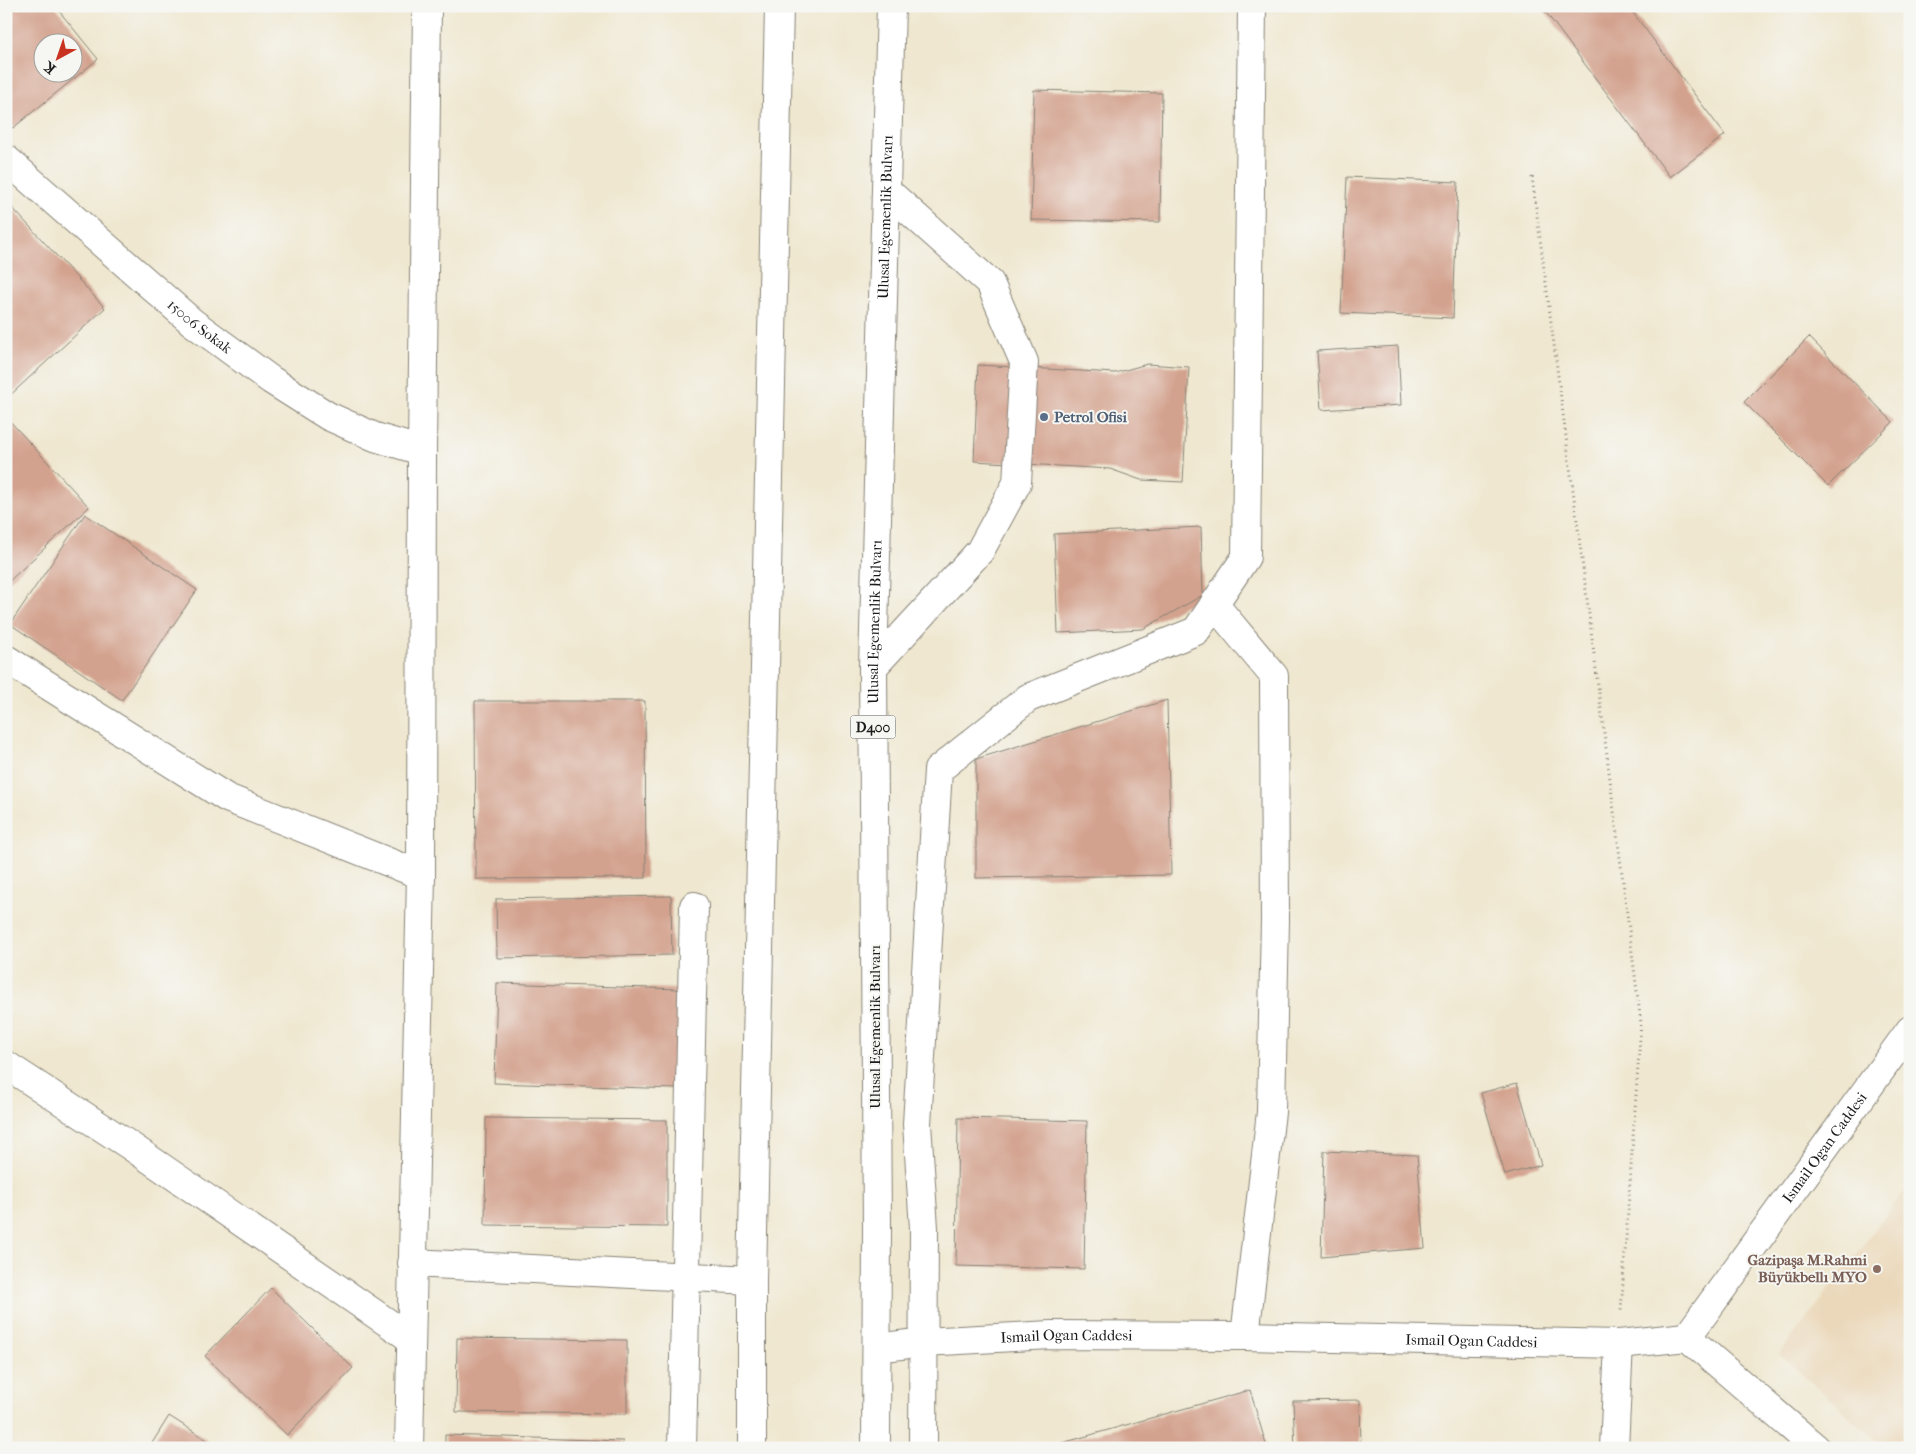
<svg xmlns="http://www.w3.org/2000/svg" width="1916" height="1454" font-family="'IM FELL French Canon',serif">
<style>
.built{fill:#ebd8ba}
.building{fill:#d3a28e;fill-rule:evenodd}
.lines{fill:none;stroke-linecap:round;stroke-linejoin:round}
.minor-casing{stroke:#868276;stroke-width:30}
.highway-casing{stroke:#868276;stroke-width:30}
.path{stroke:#868276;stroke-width:3;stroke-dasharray:1 4;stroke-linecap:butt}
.minor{stroke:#fff;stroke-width:28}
.highway{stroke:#fff;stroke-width:28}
.service-dot{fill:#5c6f8a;stroke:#f6f6f2;stroke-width:2}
.education-dot{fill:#8d6e63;stroke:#f6f6f2;stroke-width:2}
.labels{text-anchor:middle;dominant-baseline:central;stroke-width:4;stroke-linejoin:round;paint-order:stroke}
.shield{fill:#f6f6f2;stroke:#5d5d5c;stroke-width:1}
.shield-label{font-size:14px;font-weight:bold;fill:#1c1c1c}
.street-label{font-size:15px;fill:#1c1c1c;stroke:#f6f6f2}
.service-label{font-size:15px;font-weight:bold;fill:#4e5e75;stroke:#f6f6f2;text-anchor:start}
.education-label{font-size:15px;font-weight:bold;fill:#785e54;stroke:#f6f6f2;text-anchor:end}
</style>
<rect width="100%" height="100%" fill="#f6f6f2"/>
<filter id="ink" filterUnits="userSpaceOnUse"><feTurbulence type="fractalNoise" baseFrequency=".02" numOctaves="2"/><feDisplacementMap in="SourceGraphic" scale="10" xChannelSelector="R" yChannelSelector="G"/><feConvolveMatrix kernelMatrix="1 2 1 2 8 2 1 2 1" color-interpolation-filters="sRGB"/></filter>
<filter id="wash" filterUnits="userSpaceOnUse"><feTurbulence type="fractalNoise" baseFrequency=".0096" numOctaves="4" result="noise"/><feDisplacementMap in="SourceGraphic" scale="20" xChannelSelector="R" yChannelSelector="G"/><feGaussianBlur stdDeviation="1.12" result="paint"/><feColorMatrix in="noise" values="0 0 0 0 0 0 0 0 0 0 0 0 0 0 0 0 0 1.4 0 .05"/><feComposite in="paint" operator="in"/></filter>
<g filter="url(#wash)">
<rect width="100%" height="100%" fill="#efe7cf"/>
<path class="built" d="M1910,1184V1448H1886L1779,1354Z"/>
<g id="blocks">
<path class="building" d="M6,6H55L98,59L13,128L6,120ZM42,42H72V72H42Z
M1541,6H1628L1725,135L1670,177Z
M1034,90L1162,93L1160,222L1031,220Z
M1347,177L1458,182L1453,318L1341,313Z
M6,201L105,308L6,399Z
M1809,337L1893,422L1828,486L1744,402Z
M1398,346L1401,405L1321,410L1317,351Z
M1147,364L1189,367L1183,482L1141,480L1110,469L974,461L978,365L1115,373Z
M6,417L89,507L6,584Z
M85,514L197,590L122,700L10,624Z
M1201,527L1203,595L1143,629L1058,633L1054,534Z
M1167,700L1171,875L976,878V759Z
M475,701H645L646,878L476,879Z
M671,896L672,955L497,958L496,899Z
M497,983L680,989L677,1089L494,1083Z
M1517,1083L1541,1165L1505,1175L1481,1093Z
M486,1118L667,1120V1227L485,1225Z
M958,1118L1087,1121L1084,1269L956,1266Z
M1324,1151L1417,1155L1425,1248L1321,1257Z
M271,1288L353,1368L287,1435L205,1356Z
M457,1338L627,1340V1414L456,1412Z
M1250,1390L1267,1448H1048V1447Z
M1360,1400L1361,1448H1295L1293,1401Z
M169,1416L207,1440L202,1448H149Z
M445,1435L623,1441L622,1448H445Z"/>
</g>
</g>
<g filter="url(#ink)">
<use href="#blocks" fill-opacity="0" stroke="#868276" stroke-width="1"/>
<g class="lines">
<g class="minor-casing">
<g id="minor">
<path id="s1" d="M6,159L192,322L271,380L328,416L375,437L422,451"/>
<path d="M1214,604L1274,676L1275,920L1271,1112L1245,1336"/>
<path d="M6,659L227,798L421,875"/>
<path d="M873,667L980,551L1017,483L1024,362L990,283L886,190"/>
<path d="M6,1065L129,1145L410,1338"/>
<path d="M412,1263L752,1280"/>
<path d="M1687,1337L1816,1448"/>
<path id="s2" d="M877,1348L924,1342L1051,1335L1245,1336L1619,1344L1687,1337L1910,1030"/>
<path d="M409,1448L421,875L422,451L427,6"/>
<path d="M682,1448L694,906"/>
<path d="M923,1448L924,1228L917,1124L938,770L1028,698L1196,631L1246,557L1252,6"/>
<path d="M1614,1448L1619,1344"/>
</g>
</g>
<g class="highway-casing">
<g id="highway">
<path d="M752,1448V1280L779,6"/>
<path id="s3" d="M876,1448L877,1227L873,667L891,6"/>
</g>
</g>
<path class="path" d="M1532,177L1579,536L1641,1023L1621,1311"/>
<use href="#minor" class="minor"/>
<use href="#highway" class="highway"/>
</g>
</g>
<circle class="service-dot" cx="1044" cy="417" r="5"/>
<circle class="education-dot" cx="1877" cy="1269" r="5"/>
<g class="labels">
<rect class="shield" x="850.5" y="715.5" width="45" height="23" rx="4"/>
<g class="shield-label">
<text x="873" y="727">D400</text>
</g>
<g class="street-label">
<text stroke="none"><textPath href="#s3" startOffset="1231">Ulusal Egemenlik Bulvarı</textPath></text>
<text stroke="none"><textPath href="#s1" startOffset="256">15006 Sokak</textPath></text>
<text stroke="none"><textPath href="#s3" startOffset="826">Ulusal Egemenlik Bulvarı</textPath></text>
<text transform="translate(875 1027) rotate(-90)">Ulusal Egemenlik Bulvarı</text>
<text stroke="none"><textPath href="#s2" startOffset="1045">Ismail Ogan Caddesi</textPath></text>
<text stroke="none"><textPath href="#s2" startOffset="190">Ismail Ogan Caddesi</textPath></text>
<text stroke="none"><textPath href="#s2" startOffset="595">Ismail Ogan Caddesi</textPath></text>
</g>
<g class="service-label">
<text x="1054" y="417">Petrol Ofisi</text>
</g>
<g class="education-label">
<text x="1867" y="1260">Gazipaşa M.Rahmi<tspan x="1867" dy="17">Büyükbellı MYO</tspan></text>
</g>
</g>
<rect width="1916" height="1454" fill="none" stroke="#f6f6f2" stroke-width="25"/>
<g transform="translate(58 58) rotate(220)"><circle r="24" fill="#f6f6f2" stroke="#9f9f9c"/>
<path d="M0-4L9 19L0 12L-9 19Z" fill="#c8321e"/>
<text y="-8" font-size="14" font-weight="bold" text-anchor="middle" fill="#1c1c1c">K</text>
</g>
</svg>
